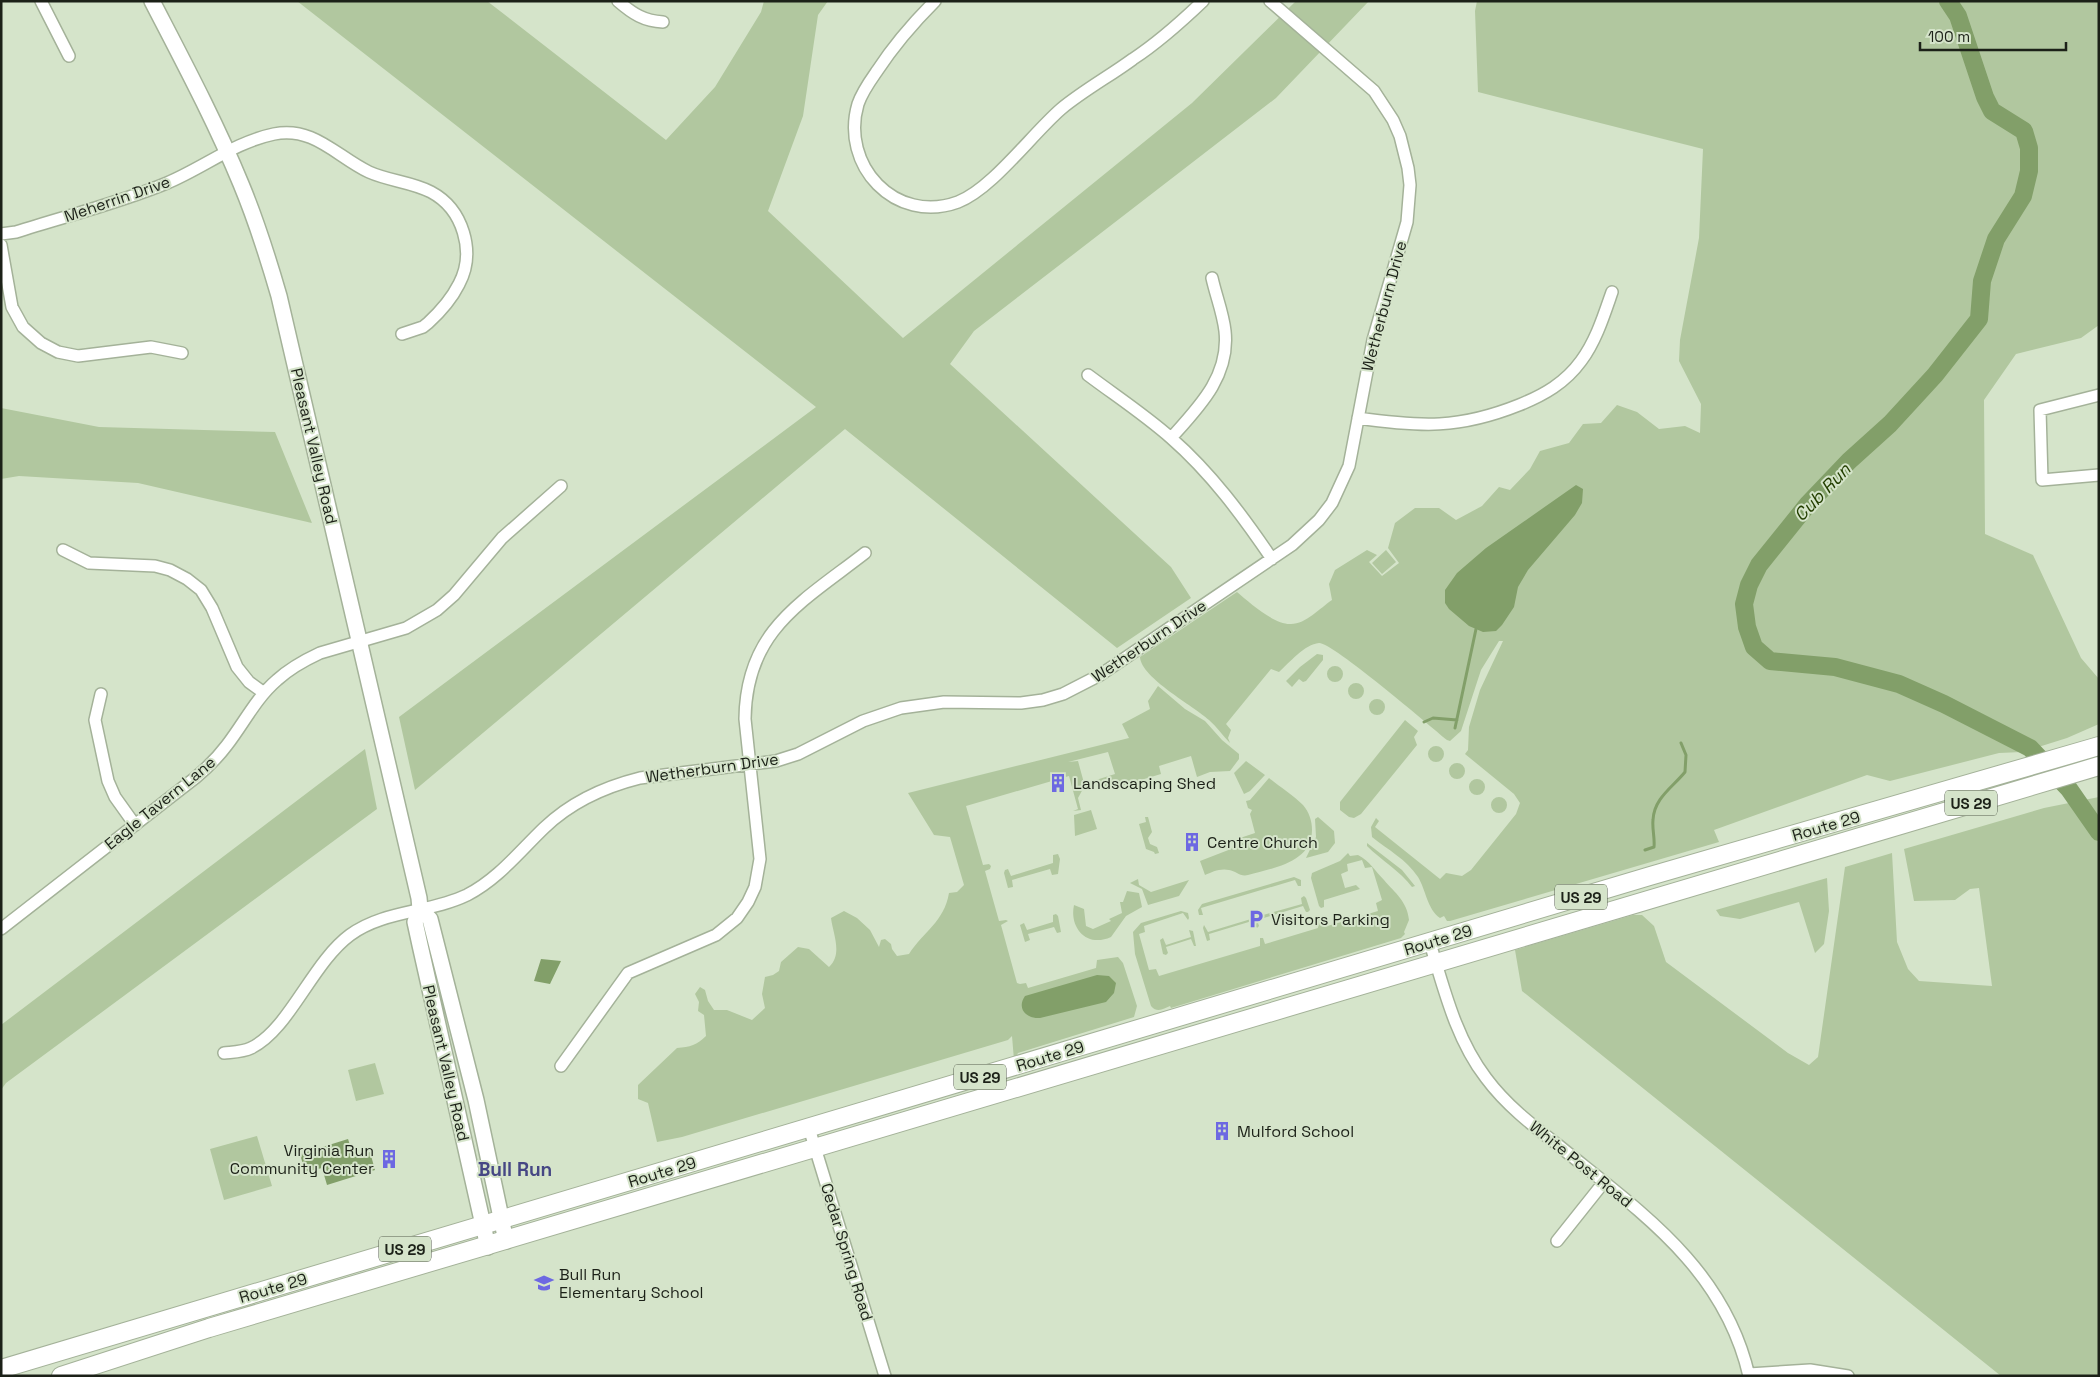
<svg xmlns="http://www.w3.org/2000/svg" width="2100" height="1377" font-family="'Space Grotesk',sans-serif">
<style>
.green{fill:#b1c79f}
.water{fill:#829f69}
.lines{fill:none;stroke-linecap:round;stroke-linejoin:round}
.stream{stroke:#829f69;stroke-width:3}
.river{stroke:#829f69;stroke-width:18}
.street-casing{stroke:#a4b299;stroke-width:14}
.secondary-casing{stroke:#a4b299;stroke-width:18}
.primary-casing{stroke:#a4b299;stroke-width:20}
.street{stroke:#fff;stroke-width:11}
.secondary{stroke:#fff;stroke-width:15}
.primary{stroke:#fff;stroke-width:18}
.labels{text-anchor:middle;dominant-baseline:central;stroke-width:4;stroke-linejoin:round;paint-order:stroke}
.shield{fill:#d5e4ca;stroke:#545c4d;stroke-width:1}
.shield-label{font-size:15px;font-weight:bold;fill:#1c2118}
.street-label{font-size:16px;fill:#1c2118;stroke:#d5e4ca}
.poi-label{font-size:16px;fill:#1c2118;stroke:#d5e4ca;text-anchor:start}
.water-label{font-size:18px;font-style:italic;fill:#233e00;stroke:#d5e4ca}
.quarter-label{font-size:19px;font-weight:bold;fill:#464784;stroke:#d5e4ca}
</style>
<rect width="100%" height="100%" fill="#d5e4ca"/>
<path class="green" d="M297,1H487L666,140L715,87L761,12L764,1H828L818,15L803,116L768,211L903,338L1192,103L1296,1H1369L1276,98L974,331L950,364L1171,567L1191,598L1117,648L845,429L415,790L399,717L816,407Z
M1477,1H2099V325L2081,338L2016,354L1984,400L1985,534L2033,555L2081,658L2099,679V724L2067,738L2022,752L1999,753L1890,781L1867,775L1714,830L1719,842L1450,921H1447L1444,916L1440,918C1427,909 1426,890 1418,877C1406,859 1388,850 1372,837L1371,827L1376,818L1379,821L1375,827L1440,879L1446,873L1462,876L1471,870L1516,814L1520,803L1514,794L1465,754L1468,750L1469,727L1480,690L1503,641H1499L1481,670L1461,731L1450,741L1447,740C1430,726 1332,642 1319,643C1305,644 1289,663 1279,672L1271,669L1226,724L1231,730L1228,738L1230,743C1223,736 1217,727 1209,720C1194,706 1141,678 1140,657L1237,592C1249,602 1274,625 1291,624C1306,624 1320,608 1332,600L1329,584L1335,570L1367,550L1377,555L1369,562L1382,576L1399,563L1388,548L1395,523L1415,508H1439L1456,520L1482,506L1499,487L1510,490L1530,469L1540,451L1569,443L1583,424L1601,423L1617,405L1637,412L1659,429L1685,426L1700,433L1701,404L1679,361L1680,340L1699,238L1703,149L1478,92L1475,11Z
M1,408L99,427L275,432L312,523L138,483L19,476L1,479Z
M1386,550L1396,562L1382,574L1372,563Z
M1317,654L1323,655V660L1306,681L1303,682L1299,679L1292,687L1286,681L1300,667Z
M1327 674a8 8 0 1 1 16 0a8 8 0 1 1-16 0Z
M1348 691a8 8 0 1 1 16 0a8 8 0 1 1-16 0Z
M1158,686L1185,709L1205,721L1222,740L1239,754V759L1230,771L1210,772L1197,777L1191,756L1159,766L1161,774L1114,788L1113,786L1100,790L1096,780L1115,774L1108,752L1068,762L1078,761L1084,783L1094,780L1095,783L1084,787L1078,798L1081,810L1073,811L1078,809L1069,776L966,806L983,865L989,864L991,866L990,869L985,871L999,921L1006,920L1008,921L1001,925L1017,983L1020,984L1026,983L1028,988L1096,968L1097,960L1118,957L1123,963L1137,1006L1134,1017L1018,1053L1014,1060L1012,1036L1008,1040L682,1137L657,1142L648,1103L638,1099V1085L677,1048C690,1047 697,1045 706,1036L704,1015L698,1011L699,1002L695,994L700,987L705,990L708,1001L714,1010H727L752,1020L765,1008L762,994L765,977L773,975L779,971L781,962L798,947L809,949L829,967C843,954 833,934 831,918L844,911L857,918L870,930L879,947L881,940L885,939L891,944L892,949L897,956L909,954C924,931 944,922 949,893L957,892L964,885L950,837L934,835L908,793L1129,738L1122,724L1150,709L1148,701Z
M1369 707a8 8 0 1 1 16 0a8 8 0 1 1-16 0Z
M1405,720L1418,731L1414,737L1417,745L1361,814L1354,818L1349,817L1340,810V802Z
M1428 754a8 8 0 1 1 16 0a8 8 0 1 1-16 0Z
M365,749L377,809L6,1083L1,1090V1025Z
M1246,761L1265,775L1250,791L1244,794L1234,773Z
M1449 771a8 8 0 1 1 16 0a8 8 0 1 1-16 0Z
M1269,778C1280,787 1293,795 1303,805C1309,812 1312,821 1312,830C1312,863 1272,868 1248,875C1240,877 1236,871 1229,870C1220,868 1212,872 1205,875L1200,861L1231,849L1237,839L1255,833L1250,814L1252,810L1248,808L1246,801L1250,800Z
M1469 787a8 8 0 1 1 16 0a8 8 0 1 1-16 0Z
M2099,797V1376H2001L1522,991L1515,950L1633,915H1642L1654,926L1666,962L1788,1053L1809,1065L1818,1057L1845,867L1892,853L1897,942L1908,969L1919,981L1992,986L1979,888L1970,889L1955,900L1914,901L1904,849L2044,808Z
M1491 805a8 8 0 1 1 16 0a8 8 0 1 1-16 0Z
M1091,810L1097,829L1075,836L1074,815Z
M1145,817H1148L1152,832L1148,838L1150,844L1157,847L1159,853L1155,854L1154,852L1146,849L1139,824L1146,822Z
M1318,817L1334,831L1335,843L1328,852L1306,858L1316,837L1315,819Z
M1367,843L1402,870L1415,886L1412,887C1400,871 1381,860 1367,846Z
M1348,853L1350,856L1358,855C1370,861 1375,871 1384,880C1395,893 1407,901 1409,920L1404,932L1405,934L1401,938L1171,1008L1170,1006C1164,1008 1158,1014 1151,1006L1135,954L1133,932L1141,923L1181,911L1188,913L1189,918L1188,920L1183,913L1144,926L1145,932L1139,934L1149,970L1156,969L1159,976L1260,946V938H1263L1265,944L1318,928L1317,922L1320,920L1324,927L1378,911L1376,903L1382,900L1372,867L1365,868L1362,860L1347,864L1348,871L1341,874L1345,888L1356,885L1360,889L1324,900V907L1321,908L1319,906L1311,878L1312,873L1340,861Z
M1058,854L1060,859L1058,874L1052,875L1050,869L1012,880L1013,887L1008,888L1004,873L1005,870L1008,869L1011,876L1053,863V855Z
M1294,877L1301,880V886H1298L1295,880L1201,908L1203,915H1199L1198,910L1202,904Z
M1827,878L1829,911L1824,944L1815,953L1799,902L1740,919L1720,916L1716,910Z
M1138,879L1139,885L1151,892L1189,880L1179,896L1148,905L1142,889L1130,883Z
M1127,891L1139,893L1142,907L1126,916L1111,937C1087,948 1069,928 1074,905L1084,909L1086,926L1093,929L1111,921L1109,919L1122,913L1120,902H1123Z
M1304,896L1306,898L1310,910L1308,912H1306L1303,906L1257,920L1259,926L1257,928L1252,921L1209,934L1210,940L1207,941L1203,928L1204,925L1208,932L1251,919V912H1253L1256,917L1302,904L1301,898Z
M1056,914L1058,916L1061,932L1057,933L1054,927L1028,934L1030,940L1025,942L1020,925L1024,923L1027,930L1053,922V915Z
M1189,930L1193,931L1196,946H1194L1191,939L1166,947L1168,953L1166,955L1163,954L1160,940L1163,938L1166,945L1191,937Z
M375,1063L384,1094L356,1101L348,1070Z
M257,1136L272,1186L224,1200L210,1149Z"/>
<path class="water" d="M1576,485L1583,489L1582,503L1575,515L1528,570L1518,587L1514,607L1502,625L1496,631L1483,632L1469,626L1449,609L1445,603V590L1457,573L1486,548Z
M541,959L561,961L550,984L534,981Z
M1097,975L1109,976L1116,983L1114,993L1106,1002L1040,1018C1027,1019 1016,1009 1025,996Z
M348,1139L354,1157L370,1152L375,1170L327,1185L322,1168L305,1172L300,1154Z"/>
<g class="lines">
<path class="stream" d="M1424,722L1433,718L1457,720
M1455,728L1476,629
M1645,850L1654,847C1655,838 1652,829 1653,820C1654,798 1673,787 1685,772L1686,755L1681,743"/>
<path class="river" d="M1948,1L1958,16L1985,97L1992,111L2024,131L2029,148V171L2023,196L1996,239L1982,281L1979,319L1935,375L1890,424L1849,461L1808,504L1759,565L1749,585L1744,604L1747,627L1754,647L1770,661L1835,667L1899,684L1944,704L2030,748L2069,789L2099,832"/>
<g class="street-casing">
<path id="street" d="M41,1L69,56
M618,1C633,14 644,21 663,22
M935,1C913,23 894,45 877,71C870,81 862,92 858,104C840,165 895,225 958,202C992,189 1032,134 1061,109C1084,90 1110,76 1133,59C1159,42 1181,22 1203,1
M1,234L16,232C66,216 119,203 167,183C203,168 235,142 274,134C314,126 337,157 369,172C389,181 412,182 431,192C463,209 476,252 459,284C452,298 440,312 428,323L423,327L402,334
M1,245L12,307L23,327L41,343L58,352L78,356L151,347L182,353
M1088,375C1116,396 1145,415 1171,438C1211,473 1242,515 1272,559
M2099,395L2040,410L2042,480L2099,475
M1358,418C1421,427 1459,429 1519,405C1544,395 1565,383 1581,361C1596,341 1604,315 1612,292
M1171,438C1199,407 1230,376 1225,331C1223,313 1216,296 1212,278
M63,550L89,563L155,566L170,570L187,579L201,590L212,608L237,667L249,682L264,693
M101,694L95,720L108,781L115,797L135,825
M1,929L195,778C207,768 218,757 227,745C244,723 256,698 277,680C289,669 305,660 320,653L406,628L437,610L454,595L502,538L561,486
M1430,943C1444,989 1456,1039 1486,1078C1506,1105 1532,1125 1558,1145C1639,1211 1724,1267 1749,1376
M224,1053C233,1052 243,1052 251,1048C289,1030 312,963 350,935C384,910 430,913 467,895C498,879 519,852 544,828C571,802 604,787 640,778L776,761L798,754L863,721L901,708L944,702L1021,703L1043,700L1063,694L1100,675L1292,545L1319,520L1332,503L1349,466L1373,340L1407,222L1410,185L1408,168L1400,136L1393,120L1374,91L1270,1
M561,1066L628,973L716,935L737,918L748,902L755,887L760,859L745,719C746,630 802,602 865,553
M809,1128L885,1376
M1557,1241L1604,1182
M1749,1374L1810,1370L1848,1376"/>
</g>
<g class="secondary-casing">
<path id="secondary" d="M152,1C183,61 215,121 241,184C256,220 268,258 279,296L419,898L420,909L415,922L420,945L488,1247
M420,909L430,919L476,1100L506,1241"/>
</g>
<g class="primary-casing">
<path id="primary" d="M1,1369L1650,876L2099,746
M61,1376L209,1328L2099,766"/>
</g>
<use href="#street" class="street"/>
<use href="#secondary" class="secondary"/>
<use href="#primary" class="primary"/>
</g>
<defs>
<g id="building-bare" transform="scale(1.5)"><path d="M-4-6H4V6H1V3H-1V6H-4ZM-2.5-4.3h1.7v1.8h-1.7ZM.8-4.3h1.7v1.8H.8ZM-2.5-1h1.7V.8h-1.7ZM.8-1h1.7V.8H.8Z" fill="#6d68e2" stroke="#d5e4ca" stroke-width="2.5" paint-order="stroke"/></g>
<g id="parking-bare" transform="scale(1.5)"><path d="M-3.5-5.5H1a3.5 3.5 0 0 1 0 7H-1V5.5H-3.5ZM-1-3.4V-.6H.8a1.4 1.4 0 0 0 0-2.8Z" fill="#6d68e2" stroke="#d5e4ca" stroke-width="2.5" paint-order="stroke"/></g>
<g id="school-bare" transform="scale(1.5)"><path d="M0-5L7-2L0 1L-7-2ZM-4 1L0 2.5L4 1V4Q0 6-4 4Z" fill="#6d68e2" stroke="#d5e4ca" stroke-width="2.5" paint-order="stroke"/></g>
</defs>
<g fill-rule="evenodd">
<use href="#building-bare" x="1058" y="783"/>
<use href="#building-bare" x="1192" y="842"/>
<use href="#parking-bare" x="1256" y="919"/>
<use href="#building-bare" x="1222" y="1131"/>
<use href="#building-bare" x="389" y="1159"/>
<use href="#school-bare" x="544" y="1283"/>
</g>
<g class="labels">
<g class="shield">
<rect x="1945" y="790.5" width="52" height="25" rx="4"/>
<rect x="1555" y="884.5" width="52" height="25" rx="4"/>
<rect x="954" y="1064.5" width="52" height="25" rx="4"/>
<rect x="379" y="1236.5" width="52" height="25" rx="4"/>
</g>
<g class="shield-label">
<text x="1971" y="803">US 29</text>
<text x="1581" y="897">US 29</text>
<text x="980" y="1077">US 29</text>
<text x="405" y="1249">US 29</text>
</g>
<g class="street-label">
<text transform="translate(117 199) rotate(-19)">Meherrin Drive</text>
<text transform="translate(1384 306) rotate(-75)">Wetherburn Drive</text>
<text transform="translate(314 446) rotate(77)">Pleasant Valley Road</text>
<text transform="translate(1149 641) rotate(-34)">Wetherburn Drive</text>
<text transform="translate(712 768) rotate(-8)">Wetherburn Drive</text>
<text transform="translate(160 803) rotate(-39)">Eagle Tavern Lane</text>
<text transform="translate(1826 826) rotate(-16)">Route 29</text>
<text transform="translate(1438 940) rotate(-17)">Route 29</text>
<text transform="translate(1050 1056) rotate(-17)">Route 29</text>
<text transform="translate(446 1063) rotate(77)">Pleasant Valley Road</text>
<text transform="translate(1581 1164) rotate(39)">White Post Road</text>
<text transform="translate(662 1172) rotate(-17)">Route 29</text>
<text transform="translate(847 1252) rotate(73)">Cedar Spring Road</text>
<text transform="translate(273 1288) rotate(-16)">Route 29</text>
</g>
<g class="poi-label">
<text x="1073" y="783">Landscaping Shed</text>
<text x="1207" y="842">Centre Church</text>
<text x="1271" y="919">Visitors Parking</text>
<text x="1237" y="1131">Mulford School</text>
<text x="374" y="1150" text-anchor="end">Virginia Run<tspan x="374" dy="18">Community Center</tspan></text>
<text x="559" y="1274">Bull Run<tspan x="559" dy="18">Elementary School</tspan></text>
</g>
<g class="water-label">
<text transform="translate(1822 492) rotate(-46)">Cub Run</text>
</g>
<g class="quarter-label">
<text x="515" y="1169">Bull Run</text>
</g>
</g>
<rect width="2100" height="1377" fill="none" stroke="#1c2118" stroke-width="5"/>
<path d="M1920 42v8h146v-8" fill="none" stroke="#1c2118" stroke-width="2.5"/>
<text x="1928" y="42" font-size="15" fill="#1c2118" stroke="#d5e4ca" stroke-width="4" paint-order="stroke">100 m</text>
</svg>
